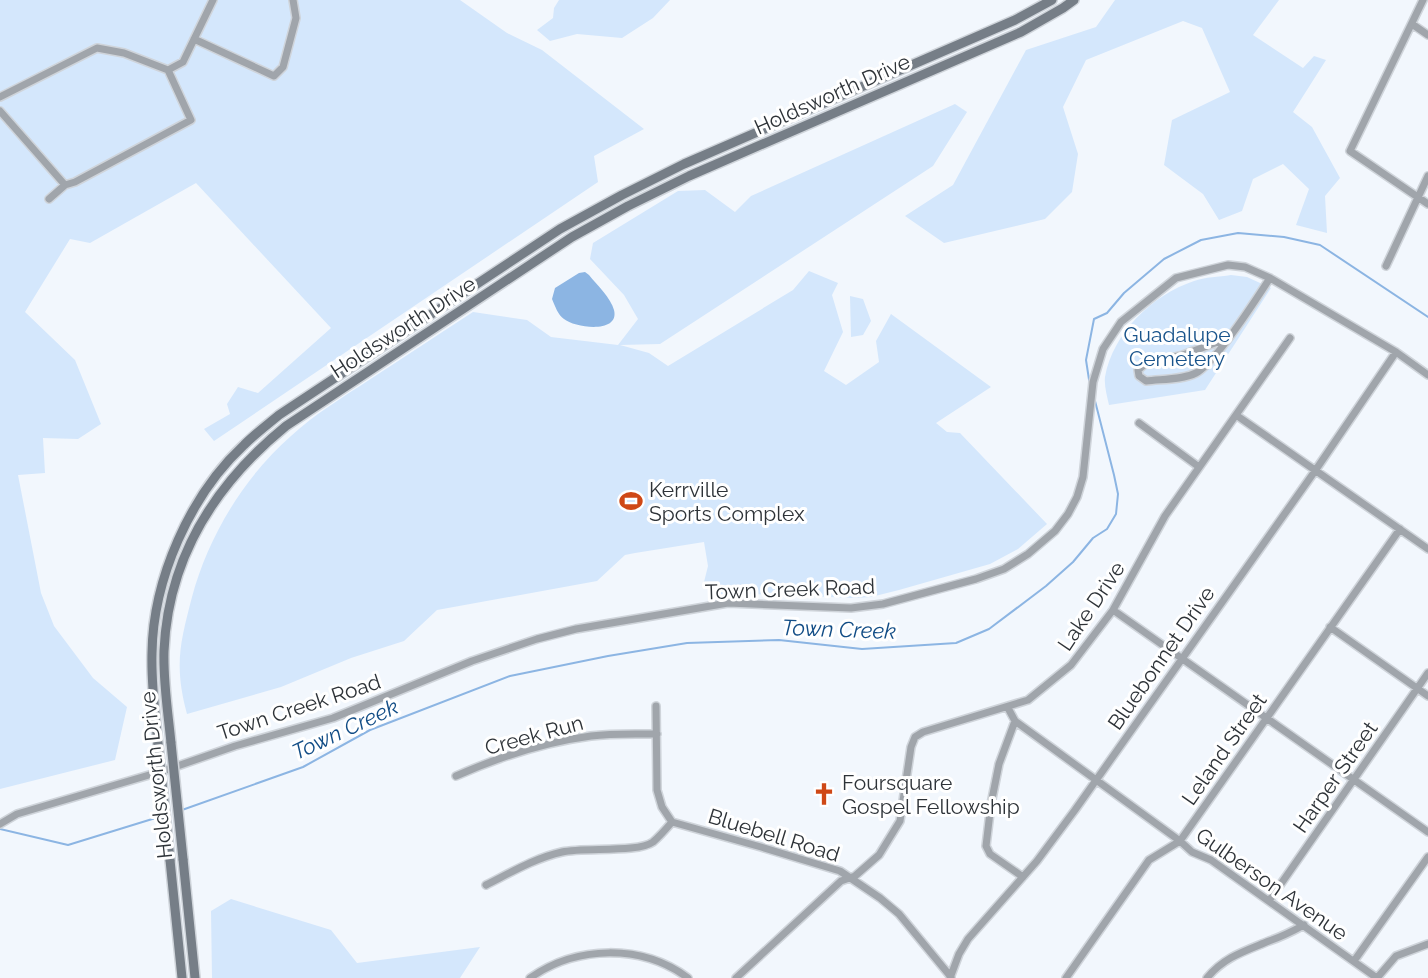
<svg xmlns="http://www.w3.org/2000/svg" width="1428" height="978" font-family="Raleway,sans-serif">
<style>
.green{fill:#d4e7fc}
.water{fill:#8cb5e3}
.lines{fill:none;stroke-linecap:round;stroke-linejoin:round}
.stream{stroke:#8cb5e3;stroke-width:2}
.street-casing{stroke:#cfd4da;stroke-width:10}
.secondary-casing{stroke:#cfd4da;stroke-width:12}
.street{stroke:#a0a5ab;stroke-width:7}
.secondary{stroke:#767e87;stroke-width:9}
.secondary-bridge-casing{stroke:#cfd4da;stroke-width:12;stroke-linecap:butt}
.secondary-bridge{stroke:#767e87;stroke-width:9}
.labels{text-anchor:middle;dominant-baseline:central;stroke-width:6;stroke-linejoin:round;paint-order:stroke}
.street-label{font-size:21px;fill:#2e3338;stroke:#fff}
.park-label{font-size:21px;fill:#18538b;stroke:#fff}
.poi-label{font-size:21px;fill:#2e3338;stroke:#fff;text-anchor:start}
.water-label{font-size:22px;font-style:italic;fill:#124d86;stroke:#fff}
</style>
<rect width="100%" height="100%" fill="#f2f7fd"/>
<path class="green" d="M0,0H460L507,33L542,50L644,129L594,156L598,182L214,441L204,429L230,414L227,404L238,387L258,393L331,328L196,183L90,243L70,239L25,312L75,360L101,424L78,439L43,438L45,473L18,475L41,593L54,626L93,678L127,707L115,760L0,789Z
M559,0H670L653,18L622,38L577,34L550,41L537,30L553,18L554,8Z
M1115,0H1279L1253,35L1303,68L1314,56L1326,60L1293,112L1312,127L1340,178L1325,196L1327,233L1296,225L1309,189L1283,164L1253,179L1242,211L1219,220L1203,194L1164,165L1172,120L1230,92L1202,28L1183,21L1086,60L1063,107L1078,154L1072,192L1045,219L944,243L905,216L953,185L1026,50L1096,27Z
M955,104L967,112L933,166L660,344L620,345L649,353L668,366L793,290L809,271L838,283L832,295L843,332L824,371L846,385L879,362L876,341L891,314L991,387L936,423L947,432L960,433L1047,524L1018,549L990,564L899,590L871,597L855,598L753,594L724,595L711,590L704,582L708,566L704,542L635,553L625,555L597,581L437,610L404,641L351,658L281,687L187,714C174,666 180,643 192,597C208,537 244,477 291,436C315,414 343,397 369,380C404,357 438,335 473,312L527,320L551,337L618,345L638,319L624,295L590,259L593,243L678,191L705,190L735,212L751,196Z
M1231,275L1247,277L1271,288L1205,390L1109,405C1107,396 1104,385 1105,377C1113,333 1152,295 1194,281C1205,277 1219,277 1231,275Z
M850,296L863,299L871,321L863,335L851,337Z
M231,899L331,930L357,963L480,947L460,978H212L211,911Z"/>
<path class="water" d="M585,272L589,275C597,285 611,298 614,310C620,334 575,328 564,319C558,315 555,306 552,299L555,288L579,273Z"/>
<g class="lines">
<path class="stream" d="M1090,386L1086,360L1094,319L1107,313L1124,293L1164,259L1201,240L1238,233L1284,237L1320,245L1428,317
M182,810L303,767L370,730L510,676L608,656L687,643L779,640L862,649L956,643L989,629L1046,586L1073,562L1093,538L1107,529L1116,514L1118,494L1114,475L1094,397
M0,829L68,845L162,816"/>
<g class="street-casing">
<path id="street" d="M1423,0L1350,151L1428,204
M1412,24L1428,35
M194,39L274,76L283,67L296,18L293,0
M168,70L183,62L213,0
M0,97L97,48L124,53L168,70L191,120L75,182L65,185L49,199
M0,111L65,185
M1386,266L1428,176
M1228,338L1183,355L1145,364L1138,370L1139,376L1146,381C1161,379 1182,380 1196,373C1215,364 1257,298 1270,278
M1236,415L1428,549
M1139,423L1199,467
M1113,610L1428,832
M1330,627L1428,696
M656,706L657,790L662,807L672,822L761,847L840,871L880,898L899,914L951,977
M1008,708L1015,721L1180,841L1192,852L1211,860L1377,978L1396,956L1428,944
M1015,721L999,764L991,804L986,846L990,854L1023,877
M456,776C499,757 545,742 591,736C613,733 635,734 657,734
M0,824L17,814L166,770L235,746L333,718L472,661L537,639L576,629L728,603L851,608L883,604L976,579L1004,569L1028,554L1055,531L1068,514L1077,497L1083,477L1093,382L1103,349L1121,322L1176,278L1228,265L1245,267L1270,278L1396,352L1428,375
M486,885C510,873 535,858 562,852C585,847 638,853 653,842C660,836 666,829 672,822
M1269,901L1428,673
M1354,961L1428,857
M530,978C577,945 642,944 688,978
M736,978L841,881L855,876L879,855L900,821L911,747L915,737L923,732L1028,700L1071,665L1113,610L1165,516L1290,338
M950,978L959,954L968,939L1037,861L1075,810L1315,471L1396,352
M1066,978L1149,860L1180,841L1400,529
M1207,978C1224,957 1245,951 1269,941C1281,937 1293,931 1304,925"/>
</g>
<g class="secondary-casing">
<path id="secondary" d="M171,743C168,712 163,682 164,651C168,558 215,484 286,426L572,237L628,206L689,176L1021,32L1063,8L1074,0
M158,744C155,713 151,683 152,653C153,579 190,495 244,445C255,434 267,425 279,415L560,229L622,195L684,164L1015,20L1052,0
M183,859L195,978
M170,860L182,978"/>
</g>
<use href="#street" class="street"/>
<use href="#secondary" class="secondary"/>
<g class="secondary-bridge-casing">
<path id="secondary-bridge" d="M171,743L183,859
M158,744L170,860"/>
</g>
<use href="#secondary-bridge" class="secondary-bridge"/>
</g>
<defs>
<g id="stadium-bare" transform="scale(1.8)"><path d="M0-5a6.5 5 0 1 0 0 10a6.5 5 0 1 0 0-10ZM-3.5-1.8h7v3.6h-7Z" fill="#cf4816" stroke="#fff" stroke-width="2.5" paint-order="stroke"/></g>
<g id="church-bare" transform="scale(1.8)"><path d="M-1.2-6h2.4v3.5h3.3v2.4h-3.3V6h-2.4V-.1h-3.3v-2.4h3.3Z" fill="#cf4816" stroke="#fff" stroke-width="2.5" paint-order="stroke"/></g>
</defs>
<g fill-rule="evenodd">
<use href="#stadium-bare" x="631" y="501"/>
<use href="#church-bare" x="824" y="794"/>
</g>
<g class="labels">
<g class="street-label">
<text transform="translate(832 94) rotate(-24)">Holdsworth Drive</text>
<text transform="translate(403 327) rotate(-33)">Holdsworth Drive</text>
<text transform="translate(790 589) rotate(-2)">Town Creek Road</text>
<text transform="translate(1091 606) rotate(-56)">Lake Drive</text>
<text transform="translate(1161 658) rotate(-55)">Bluebonnet Drive</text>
<text transform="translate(299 707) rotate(-18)">Town Creek Road</text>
<text transform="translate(534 735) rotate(-15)">Creek Run</text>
<text transform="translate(1224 749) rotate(-55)">Leland Street</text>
<text transform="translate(156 775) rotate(-96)">Holdsworth Drive</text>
<text transform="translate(1335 777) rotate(-55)">Harper Street</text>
<text transform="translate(774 835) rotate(17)">Bluebell Road</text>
<text transform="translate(1272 884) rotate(35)">Gulberson Avenue</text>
</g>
<g class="park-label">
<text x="1177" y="334">Guadalupe<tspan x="1177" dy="24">Cemetery</tspan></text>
</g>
<g class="poi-label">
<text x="649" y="489">Kerrville<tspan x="649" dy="24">Sports Complex</tspan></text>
<text x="842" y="782">Foursquare<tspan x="842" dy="24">Gospel Fellowship</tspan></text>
</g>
<g class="water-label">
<text transform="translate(839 629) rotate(2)">Town Creek</text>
<text transform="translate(345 729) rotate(-25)">Town Creek</text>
</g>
</g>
</svg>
